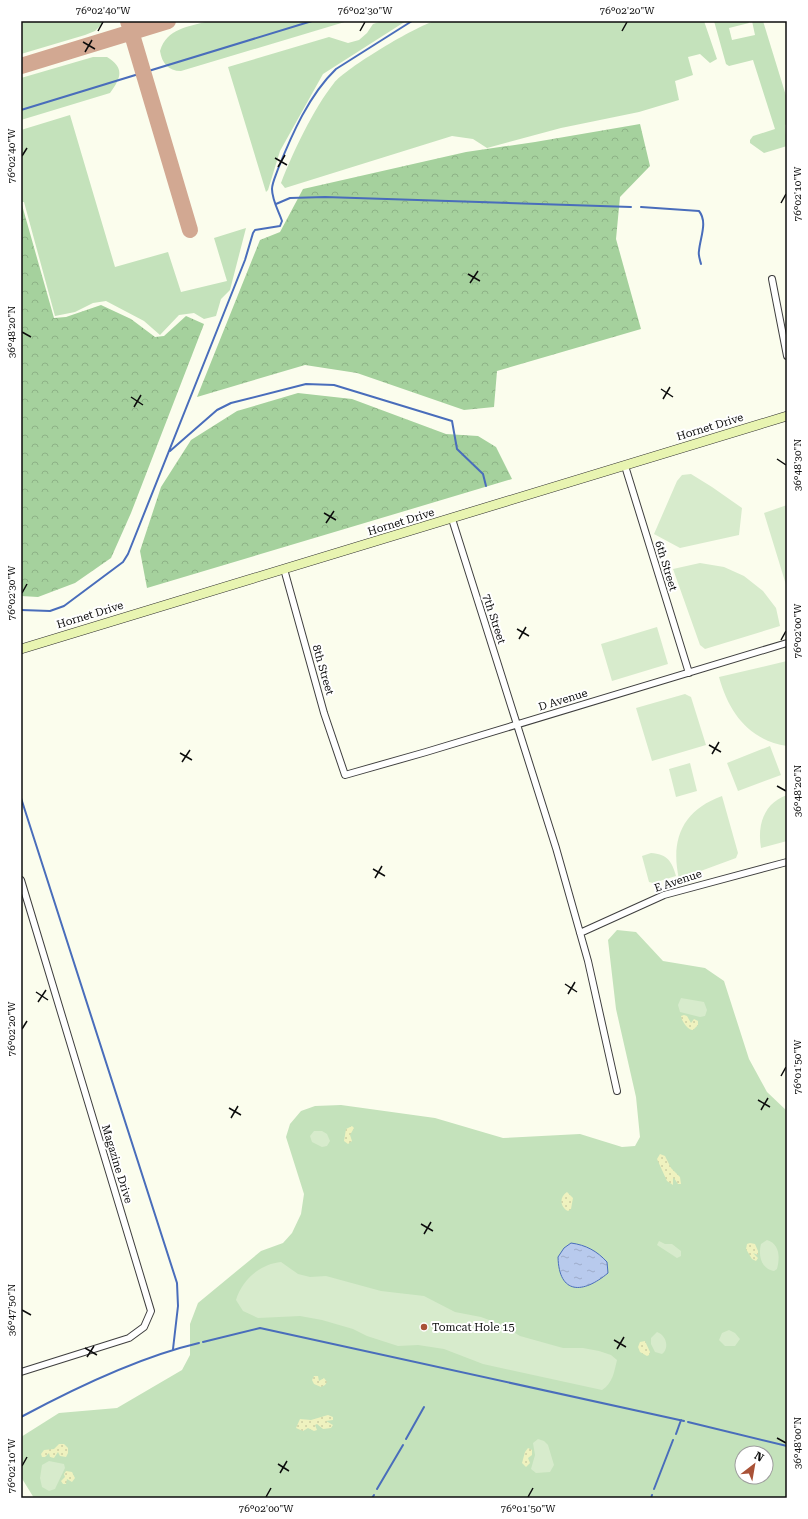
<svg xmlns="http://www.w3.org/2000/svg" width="808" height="1519" font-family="'Roboto Serif',serif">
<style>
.grass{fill:#c4e2bb;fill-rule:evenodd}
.forest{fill:url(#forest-crowns)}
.sand{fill:url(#sand-dots)}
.pitch{fill:#d7ebcc}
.water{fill:url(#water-ripples);stroke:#496dbb}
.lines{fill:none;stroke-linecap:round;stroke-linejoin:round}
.stream{stroke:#496dbb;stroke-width:2}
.taxiway{stroke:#d2a892;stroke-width:16}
.street-casing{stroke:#3f3f3f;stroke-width:8}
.secondary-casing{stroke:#2e2e2e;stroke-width:10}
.street{stroke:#fff;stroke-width:6}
.secondary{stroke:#e8f4b1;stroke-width:9}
.ticks{fill:none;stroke:#0c0c0c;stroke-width:1.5}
.poi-dot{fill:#a95237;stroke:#fff;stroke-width:1.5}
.labels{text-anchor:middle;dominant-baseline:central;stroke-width:4;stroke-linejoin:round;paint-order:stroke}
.street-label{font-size:11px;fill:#0c0c0c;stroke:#fff}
.poi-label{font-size:11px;fill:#0c0c0c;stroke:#fff;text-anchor:start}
.neatline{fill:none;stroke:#0c0c0c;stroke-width:1.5}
.ticks-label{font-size:10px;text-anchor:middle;fill:#0c0c0c}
</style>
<defs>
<pattern id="forest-crowns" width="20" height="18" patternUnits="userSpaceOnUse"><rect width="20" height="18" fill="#a5d19d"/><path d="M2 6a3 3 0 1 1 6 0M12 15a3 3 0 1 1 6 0" fill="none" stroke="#8db286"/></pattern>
<pattern id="sand-dots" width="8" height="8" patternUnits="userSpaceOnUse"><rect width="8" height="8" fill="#eff2bf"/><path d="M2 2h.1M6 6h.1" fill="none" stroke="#cccea3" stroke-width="1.8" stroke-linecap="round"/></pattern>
<pattern id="water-ripples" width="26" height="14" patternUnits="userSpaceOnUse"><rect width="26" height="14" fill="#b8caed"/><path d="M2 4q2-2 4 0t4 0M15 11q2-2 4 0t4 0" fill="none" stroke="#9dacca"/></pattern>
</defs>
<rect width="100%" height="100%" fill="#fbfded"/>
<path class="grass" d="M21,21H105L95,31L85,35L21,54Z
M209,21H348L181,71C168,71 162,63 160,51C167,28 188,27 209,21Z
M382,21H406L323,74L280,151L268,190L266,192L228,67L329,37L348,43L359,40L367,33L373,24Z
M435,21H663L664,22L704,21L717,59L710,63L700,54L688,57L693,75L675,81L679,100L639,112L561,128L487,148L473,139L452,136L285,188L281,183C293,152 314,108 334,83C346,68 416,26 435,21Z
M714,21H748L749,23L729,28L732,40L755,35L752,21H763L787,99V124L785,125L787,146L764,153L750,143V140L753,136L775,129L753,60L729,66L726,64Z
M93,57H107C125,68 121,78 110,93L21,120V78Z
M70,115L115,267L168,252L181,292L227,281L214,238L246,228L230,290L221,299L216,316L204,319L194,313L179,315L160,335L144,321L106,301L93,303L75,312L55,316L24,202H21V130Z
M617,930L636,932L663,961L705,968L724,981L749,1059L767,1092L787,1111V1498H34L21,1477V1437L59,1413L117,1408L182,1370L190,1355V1324L198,1303L261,1251L283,1243L292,1233L301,1214L304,1194L286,1137L290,1124L301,1111L315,1106L341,1105L435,1118L503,1138L580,1134L622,1147L635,1146L640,1137L636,1097L616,1009L608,940ZM742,1453H766V1477H742Z"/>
<path class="forest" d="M640,124L650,166L620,197L616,239L641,329L497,371L494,407L464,410L357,373L305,365L197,397L260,240L280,232L303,189L466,152L535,142Z
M22,205L54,318L66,317L101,305L131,319L155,337L164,336L186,316L204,324L131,513L111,558L75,583L38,597L21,596Z
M298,393L352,399L446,434L478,436L496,447L512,479L147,588L140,551L161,487L191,440L237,411Z"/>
<path class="sand" d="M684,1015L687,1016L691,1023L694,1019L698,1021V1025L693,1030C688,1030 682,1022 681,1016Z
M352,1126L354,1128L350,1135L352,1141L348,1144L344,1141L346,1129Z
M660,1154L665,1156L671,1168L680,1177L681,1184H678L674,1178L673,1179V1185L667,1181L657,1159Z
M567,1192L573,1198L571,1209L568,1211C560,1207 559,1197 567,1192Z
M750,1243L755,1244L758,1251V1255L753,1253L758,1258L756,1261L752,1259L746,1249L747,1244Z
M645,1341L650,1352L649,1355L647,1356L640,1352L638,1347L640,1342Z
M314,1376H318L319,1381L324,1378L327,1382L325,1385L321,1387L314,1384L312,1380Z
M328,1415L333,1417V1420L326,1421L333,1425L331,1428L323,1429L317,1424L315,1425L317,1430L314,1431L308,1428L303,1431L296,1428L300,1419L311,1420Z
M59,1444H64L68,1448V1453L66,1457L60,1456L58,1452L54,1458L50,1457L49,1453L45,1457H42L41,1454L44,1450L54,1449Z
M528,1448L532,1450V1455L528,1458L530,1463L526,1467L522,1463L525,1452Z
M66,1471L72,1472L75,1478L72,1482L67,1479L66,1484H63L61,1481L65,1477L64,1474Z"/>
<path class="pitch" d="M691,474L712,487L742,508L739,535L680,548L654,534L677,481L682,475Z
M787,505V588L764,513Z
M700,563L724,567L744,576L763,591L776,608L780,626L705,649L700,645L673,569Z
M657,627L668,664L612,681L601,644Z
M787,661V746C749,740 729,713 719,677Z
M685,694L691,697L706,745L652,761L636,708Z
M770,746L781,775L738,791L727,763Z
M690,763L697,791L676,797L669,769Z
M787,795V841L761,848C757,825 764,803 787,795Z
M722,796L738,853L736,858L679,879C670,839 683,810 722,796Z
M651,853C667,854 672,861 676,876L653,883L649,882L642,856Z
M681,998L704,1002L707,1010L705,1016L700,1017L680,1012L678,1005Z
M314,1131H322L327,1134L330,1141L327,1146L322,1147L312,1142L310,1136Z
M767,1240C780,1244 780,1258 777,1269L774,1271C761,1269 758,1255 761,1244Z
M659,1241L665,1244H672L681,1251V1256L677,1258L657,1245Z
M281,1262L298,1274L310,1277L326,1276L381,1291L424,1296L455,1312L481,1317L500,1324L520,1336L563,1348H583L599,1351L611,1355L617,1360C614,1372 613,1383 602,1390L483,1364L444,1349L418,1345L398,1346L367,1336L353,1329L322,1320L300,1316L258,1318L243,1311L236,1300C242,1280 260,1264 281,1262Z
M729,1330L735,1333L740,1339L735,1346H725L719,1340L722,1333Z
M657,1332C666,1335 670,1348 662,1354L655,1352L651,1344V1338Z
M538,1439L544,1441L548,1445L554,1465L550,1472L536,1473L531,1469L535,1455L533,1443Z
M49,1461L64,1464L65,1468L55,1489L49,1491L42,1487L40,1478L42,1465Z"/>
<path class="water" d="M571,1243C586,1245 597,1251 607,1262L608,1273C583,1294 559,1295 558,1257L564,1248Z"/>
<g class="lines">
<path class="stream" d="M21,110L312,21
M276,204L290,198L325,197L631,207
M641,207L699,211C708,222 700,238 699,251C698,255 700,260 701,264
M170,451L217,410L231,403L306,384L334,385L452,421L457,449L483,474L486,486
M21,610L50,611L64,606L123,562L128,554L245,260L253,233L255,230L280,226L282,221C279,212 272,200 272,189C272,183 276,175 278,169C292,134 309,95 336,69L412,21
M21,798L177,1283L178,1306L173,1349
M203,1342L260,1328L684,1421
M21,1417C75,1388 139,1357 199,1343
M688,1422L787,1446
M676,1434L681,1420
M406,1439L424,1407
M377,1489L403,1445
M654,1489L673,1440
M372,1498L374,1495
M651,1498L652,1495"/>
<path class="taxiway" d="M128,21L190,230
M21,66L168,21"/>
<g class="street-casing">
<path id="street" d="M772,279L787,356
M625,466L689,673
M452,519L556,848L588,961L617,1091
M284,569L324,713L345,775L426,752L787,643
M21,880L151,1311L144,1327L129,1338L21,1372
M580,933L664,895L787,862"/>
</g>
<g class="secondary-casing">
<path id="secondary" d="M21,649L787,416"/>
</g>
<use href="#street" class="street"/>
<use href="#secondary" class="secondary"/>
</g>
<path class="ticks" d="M98,31L103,22M360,31L365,22M622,31L627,22M83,42L95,49M85,52L92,40M22,156L27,148M275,158L287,165M278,167L285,155M781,203L786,194M468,274L480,281M470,283L478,271M22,332L31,337M661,389L673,397M131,397L143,405M663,399L670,387M134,407L141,395M777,459L786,465M324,513L336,520M326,523L334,511M22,593L27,584M517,629L529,636M519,639L526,627M781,640L786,631M709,745L721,752M180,753L192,760M712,754L719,742M182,762L190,750M777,786L786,791M373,869L385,876M375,878L382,866M565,984L577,992M36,992L48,1000M568,994L575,982M38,1002L46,990M22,1029L27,1021M781,1076L786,1067M758,1100L770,1107M229,1108L241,1115M761,1110L768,1098M231,1118L238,1106M421,1224L433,1231M424,1234L431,1222M22,1310L31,1315M614,1340L626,1347M85,1348L97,1355M617,1349L624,1337M87,1357L94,1346M777,1438L786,1443M278,1464L289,1471M22,1466L27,1457M280,1473L287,1461M266,1497L271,1488M528,1497L533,1488"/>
<circle class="poi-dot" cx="424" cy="1327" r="4"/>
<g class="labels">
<g class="street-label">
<text transform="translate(710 427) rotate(-17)">Hornet Drive</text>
<text transform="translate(401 522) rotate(-17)">Hornet Drive</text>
<text transform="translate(666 566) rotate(73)">6th Street</text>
<text transform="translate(90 615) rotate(-17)">Hornet Drive</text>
<text transform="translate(494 619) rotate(72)">7th Street</text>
<text transform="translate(323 670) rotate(74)">8th Street</text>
<text transform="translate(563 700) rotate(-17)">D Avenue</text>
<text transform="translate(678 881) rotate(-18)">E Avenue</text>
<text transform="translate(117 1164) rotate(73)">Magazine Drive</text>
</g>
<g class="poi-label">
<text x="432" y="1327">Tomcat Hole 15</text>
</g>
</g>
<rect width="808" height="1519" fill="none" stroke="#ffffff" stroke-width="44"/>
<g transform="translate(754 1465) rotate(31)"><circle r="19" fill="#ffffff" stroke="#9e9e9e"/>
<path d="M0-3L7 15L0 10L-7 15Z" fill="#a95237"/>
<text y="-6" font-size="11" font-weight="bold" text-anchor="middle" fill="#0c0c0c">N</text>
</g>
<rect x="22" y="22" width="764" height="1475" class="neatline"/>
<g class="ticks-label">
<text x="103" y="14">76°02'40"W</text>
<text x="365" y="14">76°02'30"W</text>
<text x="627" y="14">76°02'20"W</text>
<text transform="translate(11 156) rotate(-90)" y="4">76°02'40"W</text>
<text transform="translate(797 194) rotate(-90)" y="4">76°02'10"W</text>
<text transform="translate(11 332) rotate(-90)" y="4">36°48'20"N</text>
<text transform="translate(797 465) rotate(-90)" y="4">36°48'30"N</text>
<text transform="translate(11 593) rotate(-90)" y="4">76°02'30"W</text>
<text transform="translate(797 631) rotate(-90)" y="4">76°02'00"W</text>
<text transform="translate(797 791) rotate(-90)" y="4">36°48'20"N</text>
<text transform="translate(11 1029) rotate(-90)" y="4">76°02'20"W</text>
<text transform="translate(797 1067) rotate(-90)" y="4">76°01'50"W</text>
<text transform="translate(11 1310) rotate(-90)" y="4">36°47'50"N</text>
<text transform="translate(797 1443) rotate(-90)" y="4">36°48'00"N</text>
<text transform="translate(11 1466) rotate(-90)" y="4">76°02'10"W</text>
<text x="266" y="1512">76°02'00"W</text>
<text x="528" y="1512">76°01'50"W</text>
</g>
</svg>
